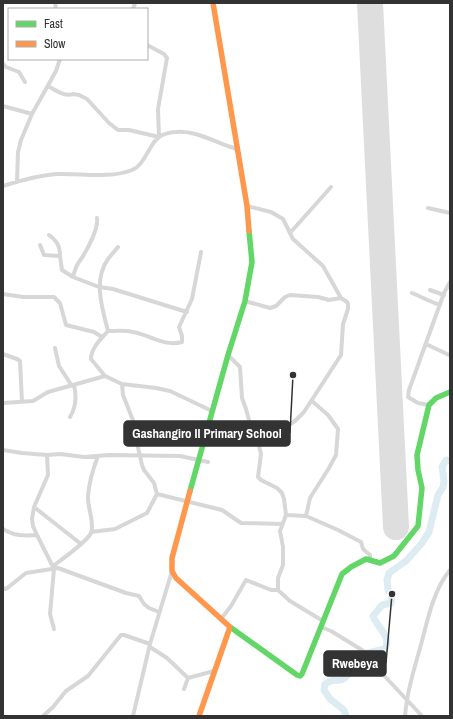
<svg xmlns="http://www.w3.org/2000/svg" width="453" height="719" font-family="'Archivo Narrow',sans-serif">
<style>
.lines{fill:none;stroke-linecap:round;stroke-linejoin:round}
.river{stroke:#ddebf3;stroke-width:7}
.runway{stroke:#dedede;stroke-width:26}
.street{stroke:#d7d7d7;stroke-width:4}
.fast{stroke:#63d668;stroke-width:5.5}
.slow{stroke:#ff974d;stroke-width:5.5}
.leader{fill:none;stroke:#333;stroke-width:1.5}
.callout-dot{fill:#333;stroke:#fff;stroke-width:1.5}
.callout{fill:#333;stroke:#333;stroke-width:1.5}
.callout-label{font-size:13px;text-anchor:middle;font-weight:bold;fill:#fff}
</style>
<rect width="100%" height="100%" fill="#fff"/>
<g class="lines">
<path class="river" d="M346,716L344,710L330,699L324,690L325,684C332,679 333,681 340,680C350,678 354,662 359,653H368L385,649C392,636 377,628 373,616L382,605L391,603L392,594L388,590L387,580L389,573L406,561L422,543L429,532L438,495L443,487L444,481L442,467L446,460L450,461"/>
<path class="runway" d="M370,3L396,527"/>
<path class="street" d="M55,3L56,9
M133,9L135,3
M3,64L6,67L19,72L25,82
M48,86C55,90 65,97 73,94L79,95L87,99L109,123L118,130H129L159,137L158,109L167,58L164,54L147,45
M3,106L32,114
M17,182L18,152L21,140L32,114L56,71L60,59
M3,186C19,181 40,175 57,174C81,173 109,179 132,170C145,165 149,144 159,137C163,134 171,132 176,132C198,130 217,144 237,149
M247,206L271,212L283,219L293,239L323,266L341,298L347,302L348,304V309L343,324L341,355L304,412L295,421L289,425L250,424
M428,208L450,213
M290,233L331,187
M49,235C57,241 60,246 60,256
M40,245L44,255L60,256L62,270L73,277L99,287L113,289L187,312
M73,277C74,273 76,266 79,262C85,254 99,229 97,218
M430,290L444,295
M412,293C422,297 430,302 440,305
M3,294L23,297H54L60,303L66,325L94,332L102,337
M245,301L270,308L276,306L285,297L290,295L318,297L329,300L341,298
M108,331C102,308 93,280 108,259C111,255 115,251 118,247
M426,344L449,355L450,354
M55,348L59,366L72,386
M3,354L17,359L20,361L22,402
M228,355L240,367L242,398L246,409L250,424L259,446L261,454L258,477L261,480L277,488L282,493L284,499L286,515L280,531L283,547V565L278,578V590L290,601L323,621
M105,376L91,359C91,348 101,339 108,331C116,331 125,330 133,332C150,335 164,347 182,342V336L179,327L192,299L201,252
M122,384L123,395L136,428L135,434L142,465L144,470L154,483L157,494
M3,403L33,401L48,392L105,376L122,384L156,388L170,391L212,411
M429,405L418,403L408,397L409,390L444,293L450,282
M70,417C76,407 77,397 74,385
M3,450L22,453L47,455L60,454L84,457L109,455L180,456L208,462
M47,455L48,475L34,507L32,519L33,526L37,535L54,569L50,614L54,629
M34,507L81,544
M286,515L306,516L310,498L329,468L336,455L338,429L328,415L312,401
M306,516L338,530L361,542L363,549L370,555V560
M3,529C14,536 24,536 37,535
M91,532L115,529L147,513L157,494L222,510L241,523L282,524
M53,566C62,559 86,543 91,533C95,522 87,507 88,496C89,482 93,469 98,456
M3,588L6,589L26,573L58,568L126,593L139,596L144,604L149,608L159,612
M221,619L231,606L246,580L271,590H278
M321,627L331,631L362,650L377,668L422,716
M150,647L167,658L188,678
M184,689L188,678L214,671
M43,716L53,707L66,691L88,676L121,635H124L150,644
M133,716L150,644L172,571
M405,716C407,691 415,666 422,641C428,618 434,589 450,570"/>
<path class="fast" d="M190,491L228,355L245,301L252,262L249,231
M230,627L297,675L300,676L302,674L342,574L351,567L366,559L380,563L394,556L418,526L422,488L418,470L417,455L429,405L436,398L450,392"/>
<path class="slow" d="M213,3L247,206L249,231
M190,491L172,558V571L176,578L230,627L199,716"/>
</g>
<path class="leader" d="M293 375L290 433M392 594L386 663"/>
<g class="callout-dot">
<circle cx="293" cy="375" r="4"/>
<circle cx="392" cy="594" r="4"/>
</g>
<g class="callout">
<rect x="124" y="421" width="166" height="25" rx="4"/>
<rect x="324" y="651" width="62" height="25" rx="4"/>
</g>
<g class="callout-label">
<text x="207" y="438">Gashangiro II Primary School</text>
<text x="355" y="668">Rwebeya</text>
</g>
<rect width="453" height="719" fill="none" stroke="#333333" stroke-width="8"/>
<rect x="8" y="8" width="140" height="52" fill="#ffffff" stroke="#adadad"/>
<rect x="16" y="21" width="20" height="6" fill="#63d668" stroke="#adadad"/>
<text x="44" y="28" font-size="12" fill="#333333">Fast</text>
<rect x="16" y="41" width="20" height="6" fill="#ff974d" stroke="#adadad"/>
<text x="44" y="48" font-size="12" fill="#333333">Slow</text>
</svg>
